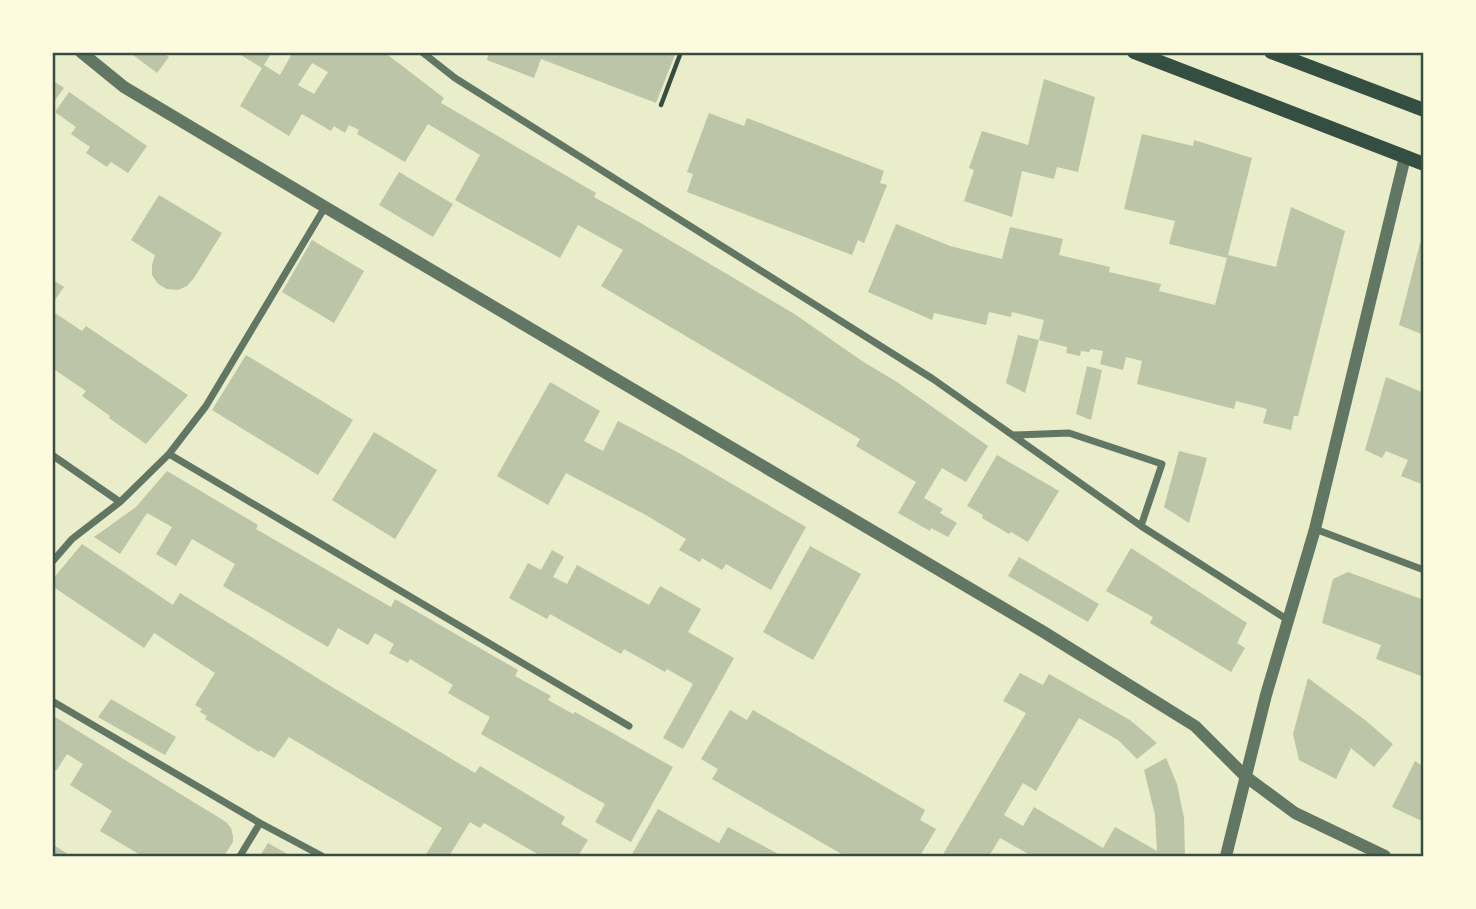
<svg xmlns="http://www.w3.org/2000/svg" width="1476" height="909" font-family="'Noto Sans',sans-serif">
<style>
.building{fill:#bcc5a7;fill-rule:evenodd}
.lines{fill:none;stroke-linecap:round;stroke-linejoin:round}
.path{stroke:#344e41;stroke-width:4.5}
.minor{stroke:#617663;stroke-width:7}
.tertiary{stroke:#617663;stroke-width:12}
.secondary{stroke:#344e41;stroke-width:14}
.neatline{fill:none;stroke:#344e41;stroke-width:2.5}
</style>
<rect width="100%" height="100%" fill="#e9edc9"/>
<path class="building" d="M129,52H162L169,57L157,73Z
M236,52H272L264,65L280,75L293,52H384L444,98L441,103L596,193L594,197L639,222L796,315L862,361L897,382L988,446L966,482L942,468L924,498L943,509L940,513L957,523L948,537L931,528L930,531L898,513L916,482L856,446L860,439L601,286L623,250L578,225L560,258L455,200L480,155L428,124L405,162L357,134L359,130L349,125L345,133L334,126L331,131L302,114L289,136L240,106L262,68ZM312,63L328,72L314,94L298,85Z
M489,52H676L656,103L541,59L534,78L487,60Z
M1044,79L1095,97L1078,172L1057,167L1054,179L1022,171L1012,217L964,201L974,170L969,168L982,131L1028,145Z
M52,80L64,88L52,104Z
M69,92L147,146L128,173L111,162L107,167L86,153L90,147L71,134L76,127L55,112Z
M709,113L744,126L747,118L884,171L880,183L887,185L864,243L858,240L852,255L687,192L693,174L687,172Z
M1142,134L1193,146L1194,140L1252,158L1228,255L1276,267L1291,207L1345,231L1298,416H1294L1291,430L1263,423L1267,409L1236,401L1234,409L1137,384L1142,361L1126,357L1123,370L1100,364L1103,351L1091,349L1089,352L1081,351L1080,356L1066,353L1067,347L1039,340L1044,320L1012,312L1011,317L989,312L986,325L934,313L932,320L868,292L896,224L950,246L1002,259L1010,227L1063,239L1059,255L1110,267L1109,272L1161,284L1159,291L1215,305L1227,258L1169,244L1175,221L1124,209Z
M399,172L453,204L433,237L379,205Z
M159,195L222,233L194,278L187,286L178,290L167,289L158,284L152,275V265L155,255L131,240Z
M312,240L364,271L334,323L282,292Z
M1420,243L1424,245V335L1399,325Z
M52,279L64,287L52,304Z
M52,311L82,331L86,326L188,395L146,444L109,418L110,416L82,396L86,391L55,370L52,374Z
M1018,335L1039,340L1025,393L1006,383Z
M246,355L353,420L318,475L212,410Z
M1087,366L1102,370L1091,420L1076,414Z
M1386,377L1424,393V485L1401,476L1408,460L1386,451L1382,458L1365,450Z
M550,382L600,411L584,441L603,451L618,421L679,453L806,527L771,590L726,564L722,570L702,558L700,562L679,550L686,539L644,514L566,473L548,505L497,476Z
M374,432L437,470L395,539L332,500Z
M1179,451L1207,458L1189,523L1164,507Z
M997,455L1059,491L1028,542L1011,532L1009,534L982,518L983,515L967,506Z
M167,471L258,525L256,529L391,607L395,599L518,670L515,676L551,696L548,700L573,714L575,712L673,767L631,842L595,822L605,804L481,734L490,717L448,693L453,685L410,659L408,663L389,653L394,644L375,633L368,645L338,628L328,647L223,586L235,564L192,539L176,566L156,554L172,527L147,513L120,554L94,537L136,507Z
M82,544L173,605L180,593L322,681L475,773L480,766L565,817L561,824L588,840L578,856H541L484,823L480,828L470,822L449,856H425L442,828L289,737L274,758L260,750L259,752L205,719L207,716L200,712L202,709L195,705L215,673L154,633L144,648L52,586V580Z
M810,546L861,574L813,660L763,632Z
M1131,548L1247,623L1237,643L1245,648L1231,672L1150,623L1153,617L1106,591Z
M552,550L564,557L553,577L567,584L577,565L649,605L660,586L701,609L688,632L734,658L683,749L663,738L693,684L667,669L665,672L624,649L621,654L550,614L547,619L509,598L528,563L541,570Z
M1019,557L1099,604L1088,622L1008,576Z
M1348,572L1424,600V677L1376,659L1381,645L1322,623L1333,579Z
M1020,673L1043,685L1049,674L1130,720L1157,743L1137,759L1118,740L1079,718L1036,791L1023,783L1004,815L1023,826L1034,807L1103,848L1115,827L1157,851L1155,815L1144,770L1166,758L1177,784L1184,818L1185,856H1032L1000,838L989,856H942L1026,713L1003,701Z
M1308,678L1365,720L1393,744L1374,767L1351,748L1336,779L1299,760L1293,734Z
M111,699L176,737L165,755L98,717Z
M730,710L747,720L753,710L925,810L920,820L936,829L920,856H845L712,779L718,769L701,759Z
M52,715L226,822L231,828L233,836V842L224,856H142L100,831L112,811L70,785L83,764L67,754L56,771L52,768Z
M1415,761L1424,767V822L1392,807Z
M658,809L719,843L728,827L782,856H631Z
M268,843L291,856H260Z
M52,844L71,856H52Z"/>
<g class="lines">
<path class="path" d="M661,105L681,52"/>
<path class="minor" d="M422,52L455,78L933,379L1141,526L1288,620
M1013,435L1069,433L1162,464L1141,526
M169,454L629,726
M52,455L120,502
M1315,529L1424,570
M52,562L72,539L120,502L169,454L206,406L325,207
M52,701L260,823L322,856
M240,856L260,823"/>
<path class="tertiary" d="M81,52L124,87L325,207L1042,631L1195,726L1245,776L1295,813L1385,856
M1226,856L1266,695L1315,529L1405,157"/>
<path class="secondary" d="M1134,52L1424,164
M1271,52L1424,110"/>
</g>
<rect width="1476" height="909" fill="none" stroke="#fefae0" stroke-width="108"/>
<rect x="54" y="54" width="1368" height="801" class="neatline"/>
</svg>
